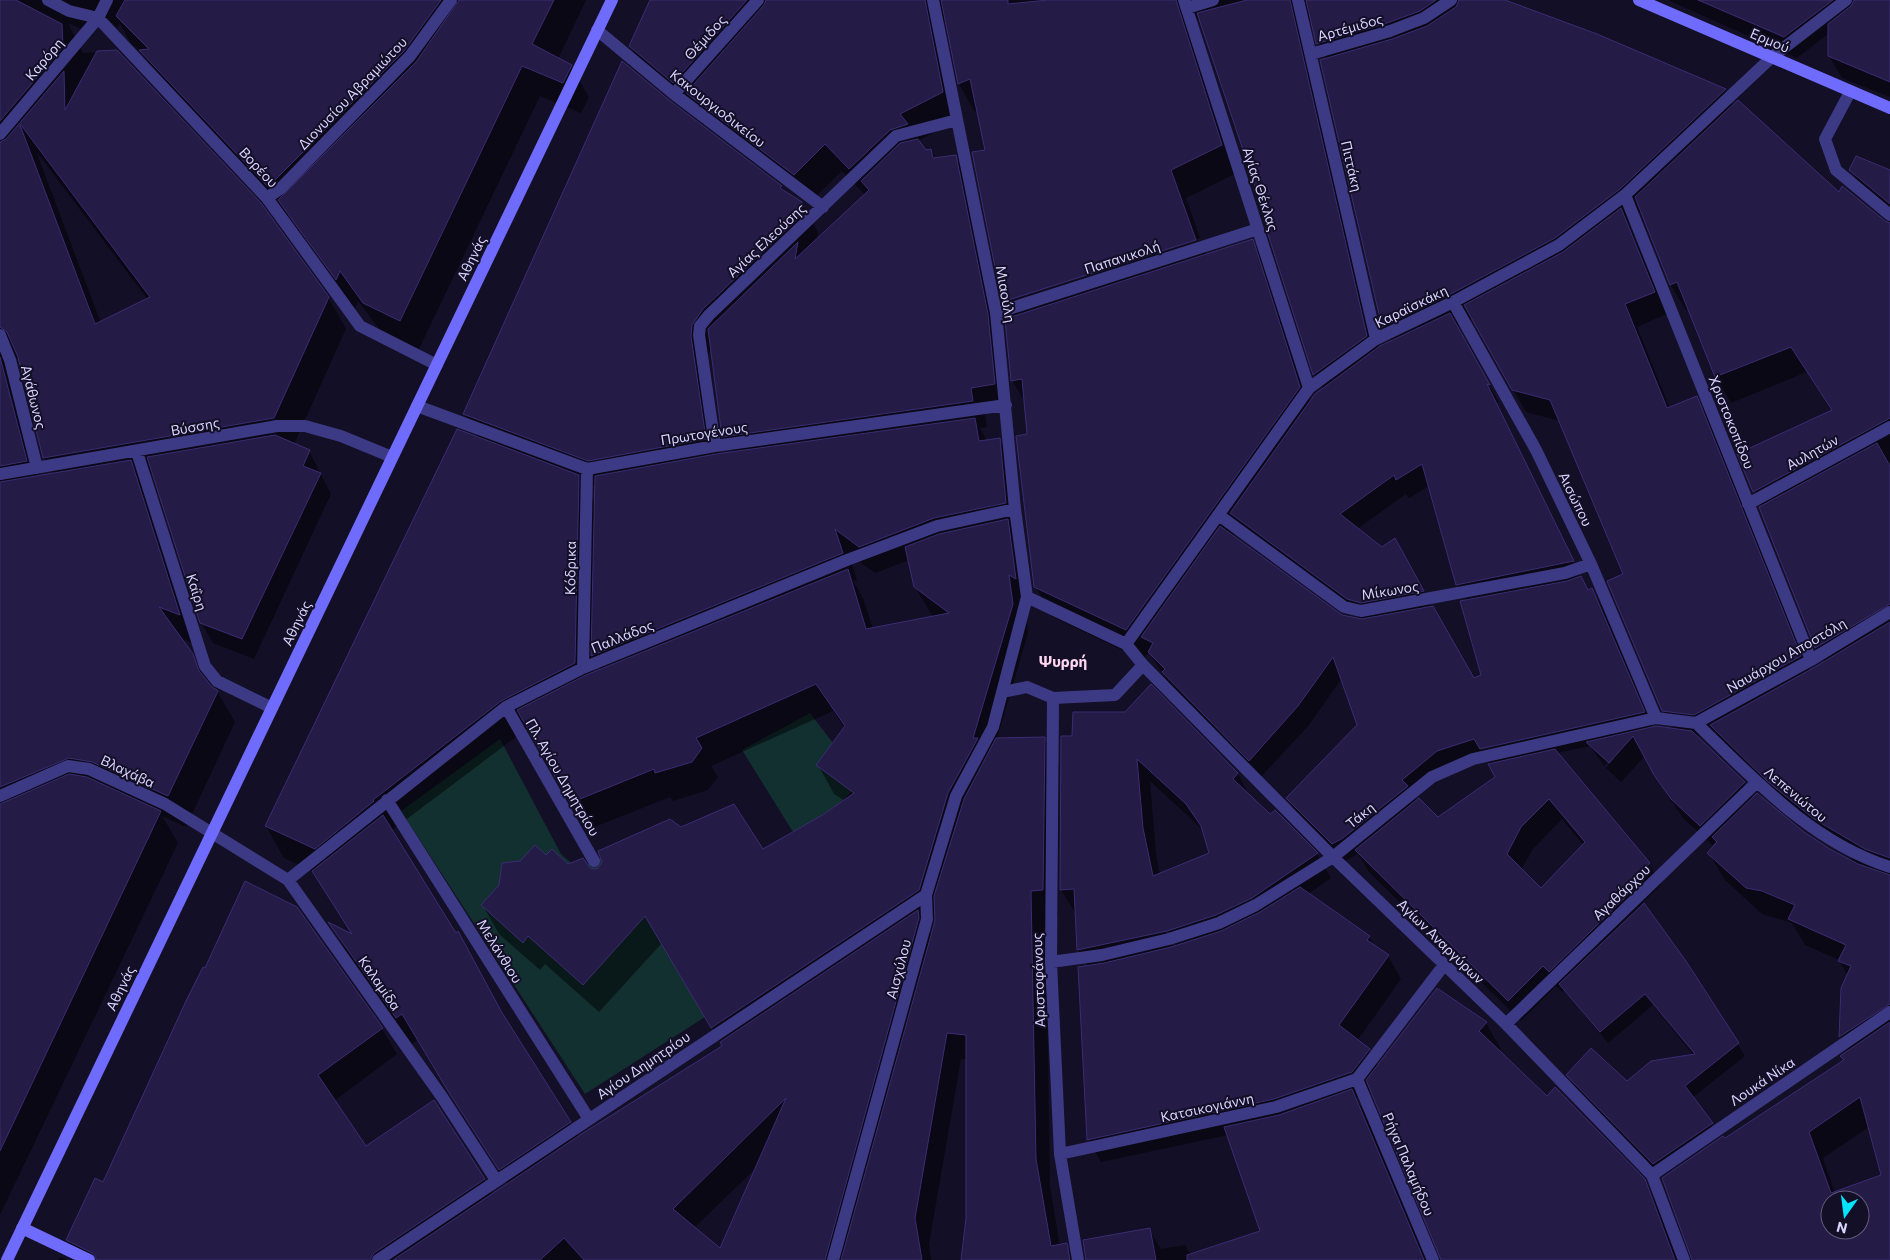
<svg xmlns="http://www.w3.org/2000/svg" width="1890" height="1260" font-family="Commissioner,sans-serif">
<style>
.green{fill:#12302f}
.shadow{fill:#0007;fill-rule:evenodd}
.building{fill:#241b47;stroke:#3b2d73;fill-rule:evenodd}
.lines{fill:none;stroke-linecap:round;stroke-linejoin:round}
.street{stroke:#3d3a85;stroke-width:12}
.secondary{stroke:#6f6bff;stroke-width:12}
.labels{text-anchor:middle;dominant-baseline:central;stroke-width:4;stroke-linejoin:round;paint-order:stroke}
.street-label{font-size:14px;fill:#d9d4ff;stroke:#130f26}
.neighbourhood-label{font-size:15px;font-weight:bold;fill:#ffd6f0;stroke:#130f26}
</style>
<rect width="100%" height="100%" fill="#130f26"/>
<path class="green" d="M810,713L833,743L852,791C836,809 813,820 793,832L742,750Z
M500,739L561,854L578,869L609,854L705,1017L585,1094L401,811Z"/>
<path class="shadow" d="M0,0H586L558,59L571,66L589,97L581,113L540,96L418,351L383,334L358,301L355,309L289,215L286,217L158,81L143,55L130,42L120,24L117,28L101,13L92,34L68,23L83,53L117,52L328,297L346,329L294,444L309,451L331,494L254,659L213,643L201,622L154,473L139,476L197,645L180,638L210,687L217,691L235,722L186,827L162,816L178,843L0,1215ZM36,151L148,300L101,323ZM14,358H19L44,458L54,474L40,477L19,395Z
M652,0H1503L1625,47L1725,90L1734,106L1840,194L1890,224V1260H1693L1725,1140L1845,1061L1849,1052L1840,1037L1842,989L1848,976L1839,960L1805,945L1792,923L1762,914L1724,879L1709,853L1717,844L1716,841L1712,845L1684,819L1667,795L1645,756L1621,782L1606,768L1614,759H1611L1604,766L1590,746L1557,753L1649,864L1661,885L1642,903L1685,962L1745,1056L1692,1098L1719,1136L1661,1176L1575,1087L1568,1075L1627,1083L1694,1056L1653,1005L1608,1043L1564,990L1562,992L1556,986L1521,1021L1369,872L1358,854L1343,862L1298,817L1287,798L1359,725L1342,678L1309,725L1260,778L1174,691L1149,652L1143,660L1053,617L1035,586L1026,404L1012,380V318L1003,302L973,153L987,151L978,110L975,112L959,84L946,21L941,25L958,120L918,141L926,151L931,150L936,159L955,156L970,182L1009,410L985,414L987,427L980,428L987,441L999,439L1015,466L1028,633L997,739L1044,738L1059,764L1058,916H1046L1050,1186L1060,1246L1066,1245L1075,1260H962L967,1218V1059H961L929,1244L931,1260H79L68,1240L104,1184L382,1029L397,1054L334,1101L365,1148L484,1179L493,1194L508,1184L465,1118L418,1039L412,1044L345,949L331,925L353,936L314,872L284,858L266,826L479,439L465,414L668,101L801,203L818,232L817,240L865,195L842,171L810,202L647,74L630,46ZM1198,20H1200L1271,231L1268,232L1314,374L1323,389L1311,401L1269,271L1252,241L1206,255L1201,240L1011,301V298L1200,238L1186,198L1237,173L1191,27ZM1312,21L1318,43L1327,59L1322,61L1383,327L1392,342L1379,349L1305,31L1308,22ZM1642,211L1671,285L1686,310L1689,309L1716,377L1731,403L1807,372L1832,411L1739,455L1762,507L1760,508L1816,648L1825,663L1810,671L1709,419L1696,397L1670,408L1637,327L1667,314L1628,222ZM1473,318L1526,412L1560,421L1625,575L1663,710L1674,730L1653,728L1603,608L1592,590L1588,591L1582,581L1496,402L1499,403L1456,327ZM712,349L723,436L733,453L720,455L707,366L708,354ZM581,480L596,486V506ZM1429,486L1457,585L1467,601L1483,676L1473,680L1394,540L1382,548L1357,529L1406,494L1409,498ZM1239,526L1242,532L1362,620L1341,616L1232,536ZM849,554L875,573L909,560L915,587L933,617L873,629L863,598L853,581L857,580ZM594,657L601,671L593,674ZM833,711L845,729L818,765L834,794L845,801L762,851L681,829L594,870L568,865L546,857L483,906L499,934L540,970L545,964L599,1012L662,943L724,1047L579,1138L508,1024L458,933L456,935L391,831L528,728L587,830L670,797L673,801L708,790L718,777L711,766ZM1715,732L1726,751L1830,844L1852,858L1850,860L1804,833L1753,799L1744,783L1695,735L1707,736ZM1486,757L1496,778L1438,819L1416,802L1414,798L1448,770ZM1562,819L1583,845L1541,890L1521,870L1533,849ZM936,917L932,936L925,924ZM1869,1127L1881,1176L1835,1193L1823,1158ZM757,1167L720,1250L694,1228ZM1830,1200H1860V1230H1830Z
M1668,0H1890V97L1842,78L1829,56V33L1797,58Z
M1851,170L1890,172V217L1866,196Z
M1062,738L1237,773L1251,798L1270,816L1275,811L1317,854L1331,878L1308,894L1369,937L1375,947L1388,956L1401,979L1357,1041L1369,1050L1378,1067L1437,990L1486,1023L1501,1049L1498,1052L1547,1098L1644,1180L1659,1207L1679,1260H1442L1371,1087L1365,1095L1356,1098L1367,1117L1427,1260H1086L1149,1230L1161,1249L1185,1245L1191,1255L1261,1232L1228,1135L1101,1162L1088,1139V966L1078,950L1076,914L1061,890ZM1150,781L1201,828L1211,853L1160,875L1156,854ZM1165,925L1177,947H1174L1163,926Z
M60,1257L67,1260H58Z"/>
<path class="building" d="M0,0H16L62,24L63,47L0,121Z
M125,0H441L404,51L268,187L139,50L149,49L116,16Z
M459,0H554L532,44L572,65L563,83L522,66L400,321L363,303L340,271L336,280L278,200L416,62Z
M650,0H747L673,83L629,46Z
M766,0H925L943,92L900,114L908,124L890,130L849,169L825,144L794,175L686,93L764,5Z
M941,0H1008V4L1048,0H1176L1222,145L1171,170L1196,240L1002,302L972,152L985,150L970,79L958,84Z
M1247,0H1290L1367,336L1313,375L1267,231L1270,230L1197,13Z
M1306,0H1436L1420,11L1387,23L1316,44Z
M1459,0H1505L1597,34L1726,89L1620,189L1555,238L1449,295L1382,327L1320,60L1392,39L1427,26L1456,7Z
M1698,0H1833L1784,37Z
M1854,0H1890V82L1828,56V24L1851,6Z
M117,50L261,203L329,297L274,418L43,458L18,357L7,332L0,327V142L6,139L64,71L65,110L97,51ZM20,125H21L150,297L95,324Z
M622,61L669,100L782,186L780,188L802,202L801,216L703,309L692,325L691,336L706,439L588,461L463,414Z
M1738,100L1839,192L1842,186L1885,221L1890,223V418L1753,492L1737,454L1832,410L1791,347L1715,377L1677,282L1670,285L1635,197Z
M918,139L926,150L931,149L933,158L956,155L988,314L995,384L971,388L973,401L722,437L708,329L798,242L795,259L869,190L861,181L900,143Z
M1856,156L1890,170V204L1849,170Z
M1621,208L1655,292L1625,304L1667,408L1697,396L1801,656L1694,715L1662,711L1607,581L1623,574L1550,400L1512,390L1464,305L1563,252Z
M1253,239L1300,387L1126,630L1034,587L1016,436L1027,434L1022,379L1011,381L1005,319Z
M1450,313L1490,385L1487,384L1574,561L1456,585L1422,464L1396,480L1394,475L1340,514L1382,547L1395,538L1424,591L1361,603L1347,599L1230,513L1315,394L1380,346Z
M0,357L27,461L0,466Z
M975,418L979,441L1000,438L1006,503L934,518L859,547L835,529L843,553L591,656L595,476L716,454Z
M457,429L579,475L575,663L501,701L373,800L374,801L315,849L265,826Z
M275,435L310,450L303,466L321,473L242,639L200,623L147,457Z
M1877,443L1890,466V604L1815,648L1759,507Z
M131,460L180,615L159,607L193,654L199,671L211,686L218,691L168,796L92,762L69,758L0,787V482Z
M1008,519L1016,579L1009,575L1013,604L973,738H978L948,793L919,890L711,1028L645,916L583,985L528,936L523,943L481,905L499,885L502,863L520,861L535,845L546,855L552,849L568,864L583,858L590,868L594,869L598,868L602,862L598,851L670,819L681,827L734,804L763,849L824,814L854,793L816,765L845,726L816,684L696,738L702,748L692,762L655,773L654,769L570,803L517,710L586,675L848,569L866,629L949,613L914,587L905,547L939,534Z
M1220,526L1342,615L1362,619L1433,606L1474,678L1481,675L1460,601L1567,581L1581,576L1588,590L1592,588L1645,712L1480,749L1474,739L1437,751L1402,780L1408,786L1343,838L1332,844L1286,798L1357,725L1333,657L1298,706L1249,761L1162,672L1165,669L1148,652L1153,643L1141,637Z
M1890,622V858L1865,849L1814,819L1767,781L1710,725L1815,667Z
M1151,684L1238,773L1233,779L1270,814L1275,810L1318,853L1252,898L1216,915L1167,931L1077,950L1074,889L1060,890L1061,736H1072L1073,712H1125ZM1137,759L1186,804L1201,826L1209,853L1153,876L1143,828Z
M1656,726L1692,731L1745,782L1700,826L1671,799L1654,775L1633,736L1609,763L1586,742Z
M1045,737L1043,890L1031,891L1036,1159L1051,1246L1067,1243L1070,1260H961L966,1218V1035L947,1033L915,1218L922,1260H841L935,921L934,896L964,799L996,738Z
M1555,749L1650,863L1629,883L1634,889L1549,972L1543,966L1508,1001L1355,850L1419,798L1438,817L1495,777L1488,764ZM1549,799L1585,842L1541,888L1507,854L1521,827Z
M69,774L87,777L161,811L0,1151V804Z
M1757,793L1804,832L1830,849L1858,864L1890,875V1004L1839,1037L1841,988L1851,966L1838,961L1846,945L1788,919L1795,905L1762,891L1746,888L1707,853L1717,842L1712,837Z
M383,815L456,933L458,931L501,1011L571,1122L499,1170L448,1091L402,1014L396,1018L328,922L352,934L312,871Z
M245,881L297,907L383,1028L318,1075L366,1146L434,1100L485,1179L374,1253L370,1260H97L92,1253L66,1240L95,1178L103,1182L186,1001L203,967L205,968Z
M1300,887L1370,936L1367,940L1389,955L1339,1025L1370,1049L1352,1072L1274,1099L1087,1140L1078,967L1104,963L1171,947L1221,931L1260,912Z
M1644,903L1686,961L1739,1043L1685,1086L1713,1123L1653,1164L1566,1075L1591,1048L1627,1081L1651,1061L1695,1054L1645,994L1600,1032L1559,984Z
M918,910L919,918L825,1260H584L564,1238L540,1260H393L580,1135L722,1046L720,1042ZM786,1098L720,1248L673,1209Z
M1437,988L1487,1022L1479,1031L1547,1096L1555,1087L1645,1179L1675,1260H1441L1366,1080Z
M1890,1022V1260H1692L1662,1178L1723,1136L1725,1138L1844,1060L1840,1056ZM1860,1097L1881,1175L1831,1193L1809,1132ZM1830,1200H1860V1230H1830Z
M1352,1089L1424,1260H1187V1255L1260,1231L1224,1127L1279,1115Z
M1150,1228L1156,1260H1086L1083,1240Z"/>
<g class="lines">
<path class="street" d="M48,0L69,11L98,18L267,198L360,326L437,365
M1184,0L1309,388
M1298,0L1376,339
M1187,8L1213,0
M597,30L674,94L823,207
M1311,54L1390,31L1424,18L1451,0
M1850,92L1825,139L1836,170L1890,215
M674,94L758,0
M0,134L98,18L107,0
M1625,195L1811,660
M267,198L281,188L410,56L451,0
M1453,302L1536,450L1591,564L1656,718
M996,313L1258,229
M0,335L10,360L37,468
M417,406L587,469L715,446L1006,405
M715,446L699,335L700,326L709,315L896,136L957,120
M137,452L205,666L217,681L272,708
M0,474L277,426H305L341,436L392,457
M1748,504L1890,427
M1220,516L1344,607L1361,611L1565,573L1591,564
M1126,644L1309,388L1376,339L1453,302L1559,245L1625,195L1772,57L1846,0
M1143,665L1333,857L1506,1024L1652,1175L1684,1260
M583,668L587,469
M1003,692L1027,687L1053,698L1115,695L1143,665L1126,644L1027,597
M1053,698L1051,962L1060,1154L1078,1260
M506,707L594,861
M1696,723C1754,779 1811,842 1890,867
M1696,723L1811,660L1890,612
M0,796L68,766L89,769L165,804L288,880L442,1097L496,1180
M387,800L589,1119
M288,880L506,707L583,668L847,560L937,526L1015,509
M1051,962L1102,955L1169,939L1219,923L1256,905L1333,857L1432,777L1473,759L1656,718L1696,723
M1506,1024L1757,782
M1357,1079L1433,1260
M1357,1079L1444,965
M1060,1154L1276,1107L1357,1079
M1652,1175L1890,1012
M378,1260L926,895
M833,1260L927,919L926,895L956,796L993,727L1027,597L1015,509L996,313L933,0"/>
<path class="secondary" d="M1639,0L1890,108
M22,1228L89,1260
M7,1260L612,0"/>
</g>
<g class="labels">
<g class="street-label">
<text transform="translate(1350 27) rotate(-16)">Αρτέμιδος</text>
<text transform="translate(705 37) rotate(-48)">Θέμιδος</text>
<text transform="translate(1770 40) rotate(23)">Ερμού</text>
<text transform="translate(44 59) rotate(-50)">Καρόρη</text>
<text transform="translate(352 93) rotate(-46)">Διονυσίου Αβραμιώτου</text>
<text transform="translate(718 108) rotate(38)">Κακουργιοδικείου</text>
<text transform="translate(1352 166) rotate(77)">Πιττάκη</text>
<text transform="translate(259 167) rotate(47)">Βορέου</text>
<text transform="translate(1261 189) rotate(72)">Αγίας Θέκλας</text>
<text transform="translate(766 240) rotate(-43)">Αγίας Ελεούσης</text>
<text transform="translate(1122 257) rotate(-18)">Παπανικολή</text>
<text transform="translate(471 258) rotate(-64)">Αθηνάς</text>
<text transform="translate(1006 294) rotate(80)">Μιαούλη</text>
<text transform="translate(1411 306) rotate(-26)">Καραϊσκάκη</text>
<text transform="translate(34 397) rotate(76)">Αγάθωνος</text>
<text transform="translate(1732 422) rotate(68)">Χριστοκοπίδου</text>
<text transform="translate(195 426) rotate(-10)">Βύσσης</text>
<text transform="translate(704 433) rotate(-9)">Πρωτογένους</text>
<text transform="translate(1812 452) rotate(-29)">Αυλητών</text>
<text transform="translate(1576 499) rotate(64)">Αισώπου</text>
<text transform="translate(570 568) rotate(-89)">Κόδρικα</text>
<text transform="translate(1390 590) rotate(-9)">Μίκωνος</text>
<text transform="translate(197 592) rotate(72)">Καΐρη</text>
<text transform="translate(296 623) rotate(-64)">Αθηνάς</text>
<text transform="translate(622 636) rotate(-22)">Παλλάδος</text>
<text transform="translate(1786 655) rotate(-30)">Ναυάρχου Αποστόλη</text>
<text transform="translate(128 771) rotate(25)">Βλαχάβα</text>
<text transform="translate(563 777) rotate(60)">Πλ. Αγίου Δημητρίου</text>
<text transform="translate(1796 794) rotate(40)">Λεπενιώτου</text>
<text transform="translate(1360 815) rotate(-39)">Τάκη</text>
<text transform="translate(1621 892) rotate(-44)">Αγαθάρχου</text>
<text transform="translate(1441 941) rotate(44)">Αγίων Αναργύρων</text>
<text transform="translate(500 951) rotate(58)">Μελάνθιου</text>
<text transform="translate(898 969) rotate(-75)">Αισχύλου</text>
<text transform="translate(1038 980) rotate(-92)">Αριστοφάνους</text>
<text transform="translate(380 983) rotate(55)">Καλαμίδα</text>
<text transform="translate(120 988) rotate(-64)">Αθηνάς</text>
<text transform="translate(643 1065) rotate(-34)">Αγίου Δημητρίου</text>
<text transform="translate(1762 1081) rotate(-34)">Λουκά Νίκα</text>
<text transform="translate(1207 1107) rotate(-12)">Κατσικογιάννη</text>
<text transform="translate(1409 1164) rotate(67)">Ρήγα Παλαμήδου</text>
</g>
<g class="neighbourhood-label">
<text x="1063" y="661">Ψυρρή</text>
</g>
</g>
<g transform="translate(1845 1215) rotate(194)"><circle r="24" fill="#130f26" stroke="#625e7d"/>
<path d="M0-4L9 19L0 12L-9 19Z" fill="#00e5ff"/>
<text y="-8" font-size="14" font-weight="bold" text-anchor="middle" fill="#d9d4ff">N</text>
</g>
</svg>
